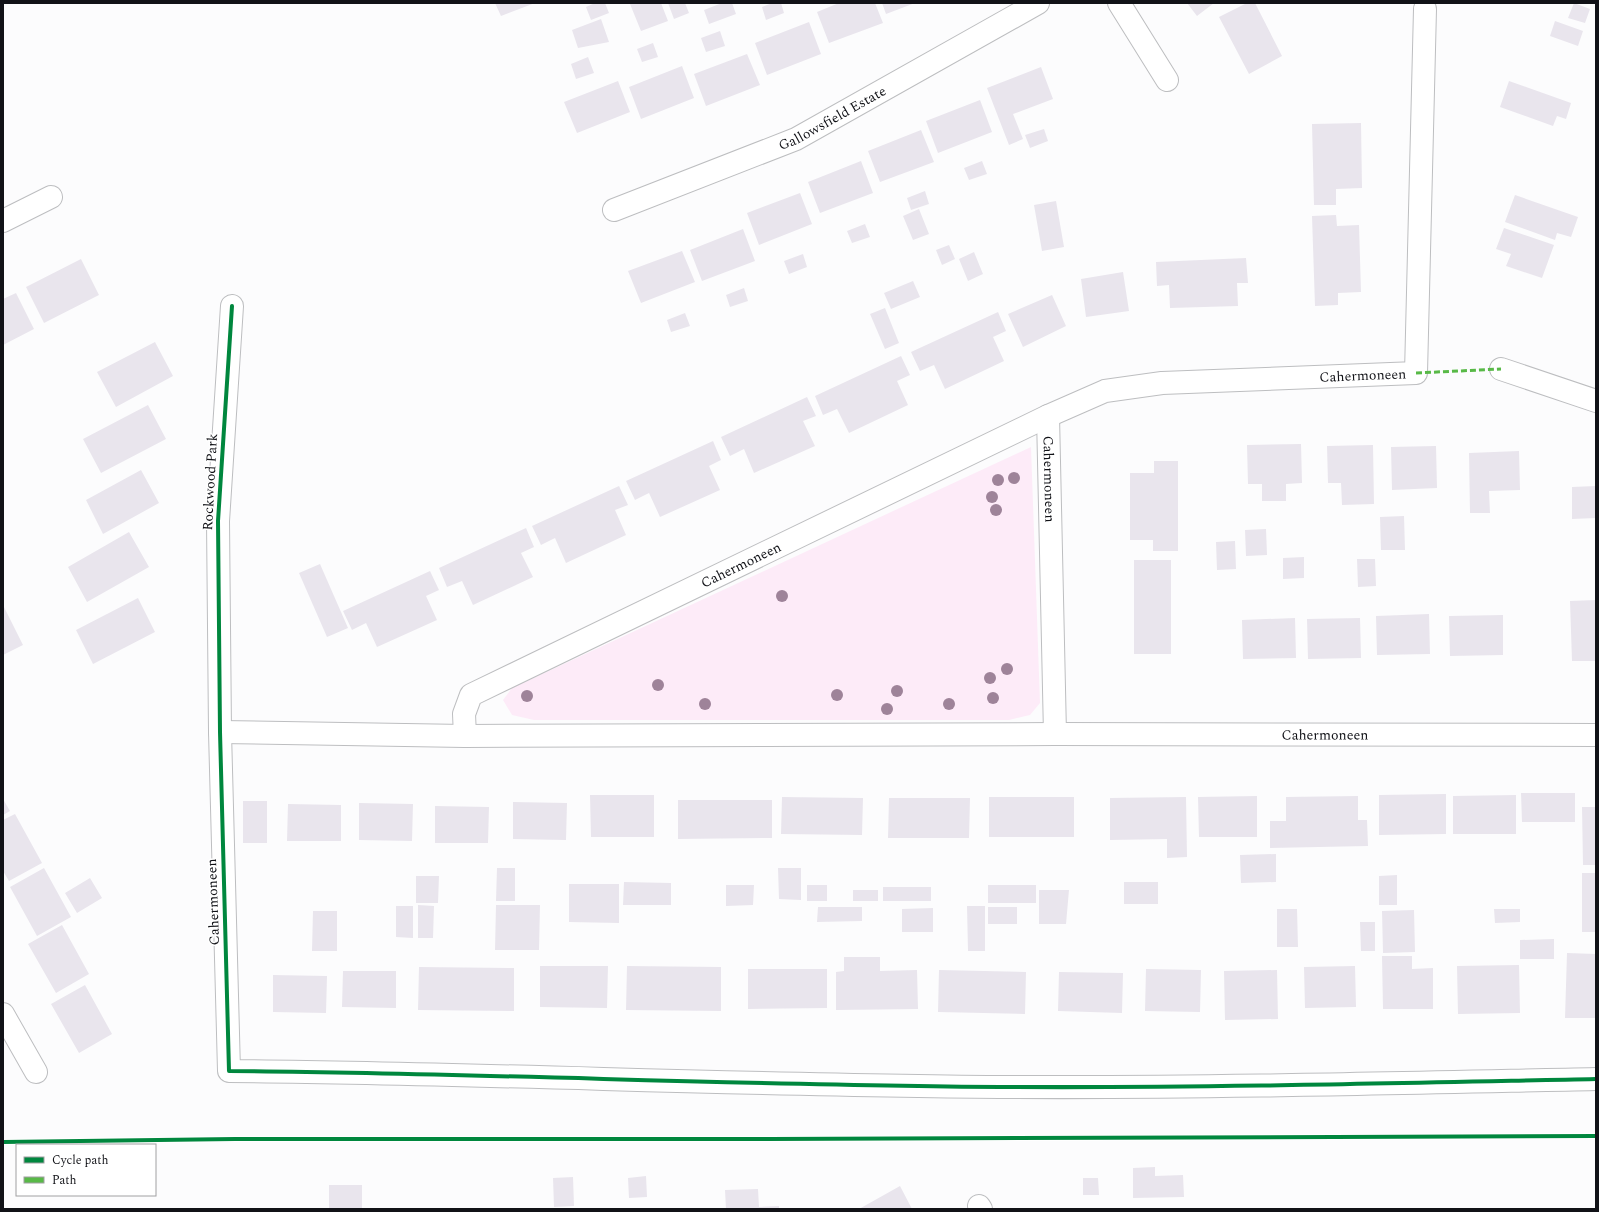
<svg xmlns="http://www.w3.org/2000/svg" width="1599" height="1212" font-family="Spectral,serif">
<style>
.green{fill:#fdebf8}
.building{fill:#e9e5ed}
.lines{fill:none;stroke-linecap:round;stroke-linejoin:round}
.street-casing{stroke:#bdbec0;stroke-width:24}
.street{stroke:#fff;stroke-width:22}
.quiet{stroke:#58b947;stroke-width:3;stroke-dasharray:6 3;stroke-linecap:butt}
.cycleway-casing{stroke:#fff;stroke-width:6}
.cycleway{stroke:#00873e;stroke-width:4}
.tree{fill:#9e8399}
.labels{text-anchor:middle;dominant-baseline:central;stroke-width:3;stroke-linejoin:round;paint-order:stroke}
.street-label{font-size:14px;fill:#111217;stroke:#fff}
</style>
<rect width="100%" height="100%" fill="#fcfcfd"/>
<path class="green" d="M1031,447L1040,703L1030,715L1009,720H534L512,715L503,700L512,688Z"/>
<path class="building" d="M495,3H535L501,16Z
M595,3H605L609,13L591,20L586,7Z
M632,3H661L668,21L641,31L630,4Z
M668,3H685L689,13L674,19Z
M722,3H732L736,14L709,24L704,10Z
M772,3H781L784,13L766,20L762,7Z
M839,3H875L883,23L829,43L817,12Z
M882,3H915L886,14Z
M1187,3H1214L1197,16Z
M1247,3H1255L1282,56L1249,74L1219,17Z
M1574,3L1590,9L1585,23L1568,18Z
M601,19L609,42L578,48L572,30Z
M1555,21L1583,31L1578,46L1550,36Z
M809,22L821,54L767,75L755,43Z
M720,31L725,46L706,52L701,38Z
M653,43L658,57L642,62L637,49Z
M747,54L760,85L706,106L694,74Z
M588,57L594,73L576,79L571,64Z
M682,66L694,98L641,119L629,87Z
M1041,67L1053,99L1013,114L1023,139L1009,145L987,88Z
M618,81L630,112L577,133L564,102Z
M1509,81L1571,103L1566,119L1557,116L1553,126L1500,107Z
M980,100L992,132L938,153L926,121Z
M1361,123L1362,188L1336,189V205H1314L1312,124Z
M1044,129L1048,141L1030,148L1025,135Z
M921,130L934,162L880,182L868,151Z
M861,161L873,193L820,213L808,182Z
M982,161L987,174L969,180L964,168Z
M925,191L929,204L911,210L907,198Z
M800,193L812,224L759,245L747,213Z
M1515,195L1578,217L1571,237L1557,233L1555,240L1505,222Z
M1056,201L1064,247L1042,251L1034,205Z
M919,209L929,234L913,240L903,216Z
M1336,215L1337,226L1359,225L1361,292L1338,293V305L1315,306L1312,216Z
M865,224L870,237L852,243L847,231Z
M1504,228L1554,245L1542,278L1506,266L1511,254L1496,249Z
M743,229L755,261L702,281L690,250Z
M949,245L955,259L942,265L936,250Z
M682,251L695,282L641,303L628,271Z
M974,252L983,274L968,281L959,259Z
M803,254L807,267L789,274L784,261Z
M1246,258L1248,283H1237L1238,306L1170,308L1169,285L1157,286L1156,262Z
M81,259L99,295L44,323L26,287Z
M1123,272L1129,311L1086,317L1081,279Z
M913,281L920,297L891,309L884,293Z
M744,288L748,301L730,307L726,295Z
M16,293L34,329L3,345V299Z
M1052,295L1066,326L1023,347L1008,314Z
M885,308L899,343L885,349L870,314Z
M998,312L1006,331L993,337L1004,361L945,389L934,365L920,371L911,352Z
M685,313L690,326L671,332L667,320Z
M155,342L173,376L116,407L97,372Z
M901,356L910,375L897,381L908,405L849,433L837,409L823,415L815,396Z
M807,397L816,416L803,421L815,446L754,473L744,449L730,456L721,437Z
M148,405L166,439L101,473L83,439Z
M713,441L721,460L709,466L720,490L660,517L649,493L635,500L626,481Z
M1301,444L1302,483L1286,484V501H1262V484H1248L1247,445Z
M1373,445L1374,504L1342,505L1341,483H1328L1327,446Z
M1436,446L1437,488L1392,490L1391,447Z
M1519,451L1520,490L1489,491L1490,513H1470L1469,453Z
M1154,461H1178V551H1153V540H1130V473H1154Z
M141,470L159,503L103,534L86,500Z
M619,486L628,505L615,510L626,535L566,563L555,538L541,545L532,526Z
M1596,486V518L1572,519V487Z
M1404,516L1405,550H1381L1380,517Z
M526,528L534,547L521,553L533,577L473,605L462,581L447,587L439,568Z
M1266,529L1267,555L1246,556L1245,530Z
M129,532L149,567L87,602L68,567Z
M1235,541L1236,569L1217,570L1216,542Z
M1304,557V578L1283,579V558Z
M1357,559H1375L1376,586L1358,587Z
M1134,560H1171V654H1134Z
M320,564L348,628L327,637L299,573Z
M430,571L439,590L426,596L437,620L377,647L366,623L352,630L343,611Z
M138,598L155,632L93,664L76,630Z
M1596,600V661H1572L1570,601Z
M3,605L23,645L3,655Z
M1429,614L1430,654L1377,655L1376,616Z
M1503,615V655L1450,656L1449,616Z
M1295,618L1296,658L1243,659L1242,620Z
M1360,618L1361,658L1308,659L1307,619Z
M1521,793H1575V822H1522Z
M1446,794V834L1379,835V795Z
M590,795H654V837H591Z
M1516,795V834H1453V796Z
M1257,796V837H1199L1198,797Z
M1358,796V820H1367L1368,846L1270,848V821H1286V797Z
M782,797L863,798L862,835L781,834Z
M989,797H1074V837H989Z
M1186,797L1187,857L1167,858V839L1110,840V798Z
M889,798H970L969,838H888Z
M3,799L10,811L3,815Z
M678,800H772V838L678,839Z
M243,801H267V843H243Z
M513,802L567,803L566,840L513,839Z
M359,803L413,804L412,841L359,840Z
M288,804L341,805V841H287Z
M435,806L489,807L488,843H435Z
M1582,807H1596V865H1583Z
M15,814L42,863L9,881L3,871V820Z
M1276,854V882L1241,883L1240,855Z
M44,868L71,917L37,936L10,887Z
M497,868H515V901H496Z
M778,868H801V900L779,899Z
M1582,873H1596V932H1582Z
M1397,875V905H1379V876Z
M416,876H439L438,903H416Z
M90,878L102,898L77,913L65,893Z
M624,882L671,883V905H623Z
M1124,882H1158V904H1124Z
M569,884H619V923L569,922Z
M726,885H754L753,905L726,906Z
M807,885H827V901H807Z
M988,885H1036V903H988Z
M883,887H931V901H883Z
M853,890H878V901H853Z
M1039,890H1069L1066,924H1039Z
M418,905L434,906L433,938H418Z
M496,905H540L539,950H495Z
M396,906H413V938L396,937Z
M967,906H985V951H968Z
M818,907H862V921L817,922Z
M988,907H1017V924H988Z
M933,908V932H902V909Z
M1277,909H1297L1298,947H1277Z
M1494,909H1520V922L1495,923Z
M1414,910L1415,952L1383,953L1382,911Z
M313,911H337V951H312Z
M1360,922H1375V951H1361Z
M62,925L89,974L56,993L28,944Z
M1554,939V959H1520V940Z
M1567,953L1596,954V1018H1565Z
M1382,956H1412V969L1433,968V1009H1383Z
M844,957H880V971L917,970L918,1009L836,1010V972L844,971Z
M1519,965L1520,1013L1458,1014L1457,966Z
M540,966H608L607,1008L540,1007Z
M627,966L721,967V1011L626,1010Z
M1355,966L1356,1007L1305,1008L1304,967Z
M419,967L514,968V1011L418,1010Z
M748,969H827V1008L748,1009Z
M1146,969L1201,970L1200,1012L1145,1011Z
M939,970L1026,972L1025,1014L938,1012Z
M1277,970L1278,1019L1225,1020L1224,971Z
M343,971H396V1008L342,1007Z
M1059,972L1123,973L1122,1013L1058,1011Z
M273,975L327,976L326,1013L273,1012Z
M85,985L112,1034L79,1053L51,1004Z
M1155,1167V1176L1183,1175L1184,1197L1133,1198V1168Z
M646,1176L647,1197L629,1198L628,1178Z
M573,1177L574,1206L554,1207L553,1178Z
M1083,1178H1098L1099,1195H1083Z
M329,1185H362V1209H329Z
M900,1186L912,1209H859Z
M758,1189L759,1207L779,1206V1209H726L725,1190Z"/>
<g class="lines">
<g class="street-casing">
<g id="street">
<path d="M1119,3L1167,80"/>
<path id="s1" d="M614,210L796,139L1038,3"/>
<path d="M3,221L51,197"/>
<path d="M232,306L218,521L220,732L229,1071C490,1073 751,1086 1012,1087C1207,1088 1401,1083 1596,1079"/>
<path d="M1501,369L1596,401"/>
<path id="s2" d="M1048,416L1055,734"/>
<path id="s3" d="M220,732L465,736L1055,734L1596,735"/>
<path id="s4" d="M465,736L464,714L471,695L1048,416L1105,391L1162,383L1416,373L1425,9"/>
<path d="M3,1014L36,1072"/>
<path d="M979,1206L981,1209"/>
</g>
</g>
<use href="#street" class="street"/>
<path class="quiet" d="M1416,373L1501,369"/>
<g class="cycleway-casing">
<path id="cycleway" d="M232,306L218,521L220,732L229,1071C490,1073 751,1086 1012,1087C1207,1088 1401,1083 1596,1079
M3,1142L235,1139H769L1596,1136"/>
</g>
<use href="#cycleway" class="cycleway"/>
</g>
<g class="tree">
<circle cx="1014" cy="478" r="6"/>
<circle cx="998" cy="480" r="6"/>
<circle cx="992" cy="497" r="6"/>
<circle cx="996" cy="510" r="6"/>
<circle cx="782" cy="596" r="6"/>
<circle cx="1007" cy="669" r="6"/>
<circle cx="990" cy="678" r="6"/>
<circle cx="658" cy="685" r="6"/>
<circle cx="897" cy="691" r="6"/>
<circle cx="837" cy="695" r="6"/>
<circle cx="527" cy="696" r="6"/>
<circle cx="993" cy="698" r="6"/>
<circle cx="705" cy="704" r="6"/>
<circle cx="949" cy="704" r="6"/>
<circle cx="887" cy="709" r="6"/>
</g>
<g class="labels">
<g class="street-label">
<text stroke="none"><textPath href="#s1" startOffset="237">Gallowsfield Estate</textPath></text>
<text stroke="none"><textPath href="#s4" startOffset="1004">Cahermoneen</textPath></text>
<text stroke="none"><textPath href="#s2" startOffset="63">Cahermoneen</textPath></text>
<text transform="translate(210 482) rotate(-87)">Rockwood Park</text>
<text stroke="none"><textPath href="#s4" startOffset="342">Cahermoneen</textPath></text>
<text stroke="none"><textPath href="#s3" startOffset="1105">Cahermoneen</textPath></text>
<text transform="translate(213 902) rotate(-92)">Cahermoneen</text>
</g>
</g>
<rect width="1599" height="1212" fill="none" stroke="#111217" stroke-width="8"/>
<rect x="16" y="1144" width="140" height="52" fill="#ffffff" stroke="#a0a0a2"/>
<rect x="24" y="1157" width="20" height="6" fill="#00873e" stroke="#a0a0a2"/>
<text x="52" y="1164" font-size="12" fill="#111217">Cycle path</text>
<rect x="24" y="1177" width="20" height="6" fill="#58b947" stroke="#a0a0a2"/>
<text x="52" y="1184" font-size="12" fill="#111217">Path</text>
</svg>
